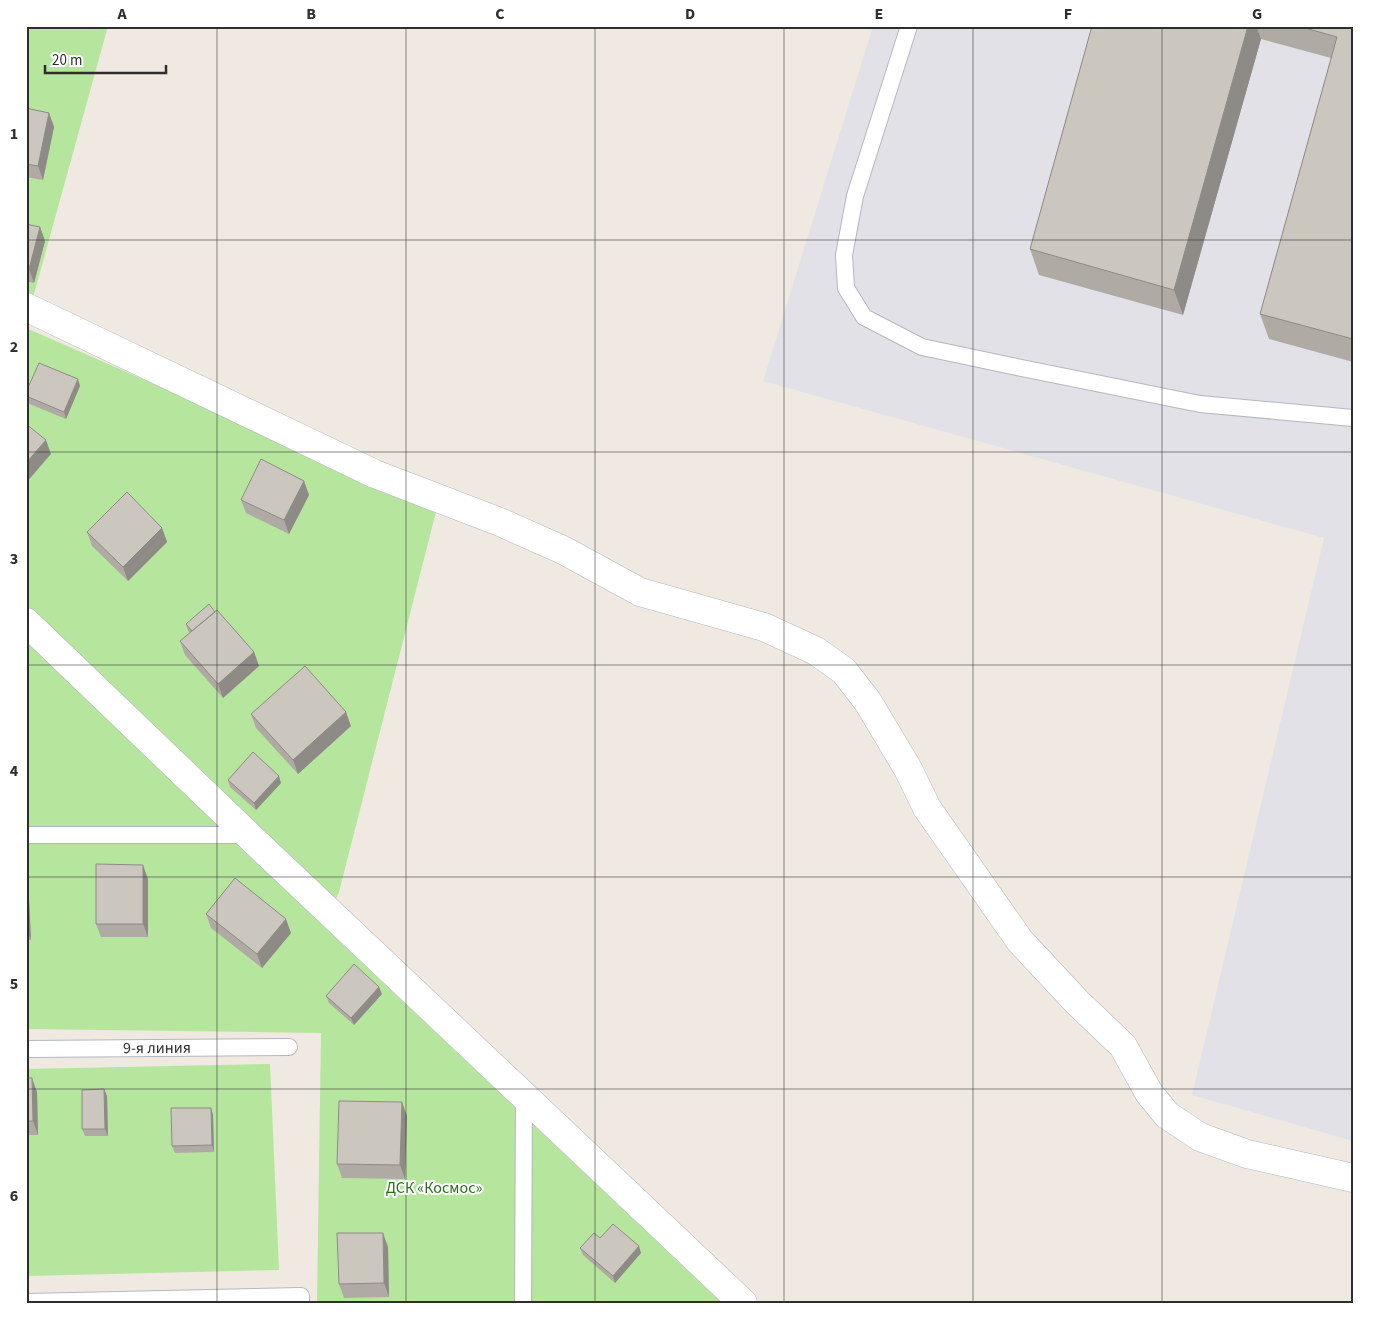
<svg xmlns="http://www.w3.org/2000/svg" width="1379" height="1329" font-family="'Source Sans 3',sans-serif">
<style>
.industrial{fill:#e3e1e8}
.green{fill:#b6e59e}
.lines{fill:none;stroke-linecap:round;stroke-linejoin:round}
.service-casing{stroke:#b4b7c1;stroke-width:18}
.minor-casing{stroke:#b4b7c1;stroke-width:29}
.service{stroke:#fff;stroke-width:16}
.minor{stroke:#fff;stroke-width:28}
.wall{fill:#afaba4}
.shaded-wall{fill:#8e8b86}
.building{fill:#cbc7bf;stroke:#8e8b86}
.grid{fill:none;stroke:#2e2e2e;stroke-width:1;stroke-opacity:0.55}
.labels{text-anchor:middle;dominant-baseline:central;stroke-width:4;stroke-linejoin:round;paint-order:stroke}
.street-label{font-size:16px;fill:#2e2e2e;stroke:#fff}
.park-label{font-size:16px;fill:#2c6e1b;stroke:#fff}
.neatline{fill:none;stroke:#2e2e2e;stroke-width:2}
.grid-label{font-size:16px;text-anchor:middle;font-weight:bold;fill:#2e2e2e}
</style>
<rect width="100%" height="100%" fill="#efe9e1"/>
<path class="industrial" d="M873,26H1353V1141L1192,1095L1324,538L763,381Z"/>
<path class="green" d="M26,26H108L31,305L26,303Z
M26,328L437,508L339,892L323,926L722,1303H317L321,1033L26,1029Z
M270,1064L279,1270L26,1276V1069Z"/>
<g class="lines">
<g class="service-casing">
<g id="service">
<path d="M909,26L855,196L844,255L846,288L864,317L922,347L1012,366L1200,404L1353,418"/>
<path d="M26,835H248"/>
<path id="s1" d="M26,1049L289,1047"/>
<path d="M26,1302L301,1296V1303"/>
<path d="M523,1303L524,1096"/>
</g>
</g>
<g class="minor-casing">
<path id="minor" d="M26,307L375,474L500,522L563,550L640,592L764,627L816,651L844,671L868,702L908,769L927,808L1020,941L1077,1002L1123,1046L1149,1093L1167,1115L1200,1137L1247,1154L1353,1178
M26,622L248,835L743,1303"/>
</g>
<use href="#service" class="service"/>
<use href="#minor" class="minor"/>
</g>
<path class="wall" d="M1092,26H1353V362L1269,339L1260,314L1331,58L1261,39L1183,315L1039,275L1030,249Z
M26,108L49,113L54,127L43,180L26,177Z
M26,224L40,227L45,241L34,283L26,281Z
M80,386L66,419L27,403L26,400V392Z
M304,481L309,495L289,534L246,513L241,500Z
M162,528L167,542L128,581L92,546L87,532Z
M186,624L254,652L259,666L223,698L185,655L180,641L190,633L188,631Z
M251,714L351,726L298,774L256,728Z
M228,780L281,783L256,810L230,787Z
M26,873L28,878L31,940H26Z
M148,879V937H101L96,924Z
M206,914L291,933L262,968L211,928Z
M382,994L354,1025L329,1003L326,996Z
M26,1078L37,1092L38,1135H26Z
M104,1089L107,1096L108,1136H85L82,1129Z
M211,1108L213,1115L214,1152L175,1153L172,1146Z
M407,1116L405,1179L342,1178L337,1164Z
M600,1238L641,1253L615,1283L583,1255L580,1248Z
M388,1247L389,1297L344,1298L339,1284Z"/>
<path class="shaded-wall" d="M1248,26H1256L1261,39L1183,315L1174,290Z
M49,113L54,127L43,180L38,166Z
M40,227L45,241L34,283L29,269Z
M78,379L80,386L66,419L64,412Z
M46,440L51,454L26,483V463Z
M304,481L309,495L289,534L284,520Z
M162,528L167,542L128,581L123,567Z
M254,652L259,666L223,698L218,684Z
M346,712L351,726L298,774L293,760Z
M279,776L281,783L256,810L254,803Z
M143,865L148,879V937L143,924Z
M26,873L28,878L31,940L26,928Z
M286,919L291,933L262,968L257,954Z
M379,987L382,994L354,1025L351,1018Z
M32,1078L37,1092L38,1135L33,1121Z
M104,1089L107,1096L108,1136L105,1129Z
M402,1102L407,1116L405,1179L400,1165Z
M211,1108L213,1115L214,1152L212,1145Z
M383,1233L388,1247L389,1297L384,1283Z
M639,1246L641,1253L615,1283L613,1276Z"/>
<path class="building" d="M1092,26H1248L1174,290L1030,249Z
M1298,26H1353V339L1260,314L1337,37Z
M26,108L49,113L38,166L26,164Z
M26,224L40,227L29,269L26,268Z
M39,363L78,379L64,412L26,396V392Z
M26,424L46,440L26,463Z
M261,459L304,481L284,520L241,500Z
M127,492L162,528L123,567L87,532Z
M209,604L215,612L192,631L186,624Z
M217,610L254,652L218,684L180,641Z
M305,666L346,712L293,760L251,714Z
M253,752L279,776L254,803L228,780Z
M96,864L143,865V924H96Z
M235,878L286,919L257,954L206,914Z
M354,964L379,987L351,1018L326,996Z
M26,1078H32L33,1121H26Z
M104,1089L105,1129H82V1090Z
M339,1101L402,1102L400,1165L337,1164Z
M171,1108H211L212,1145L172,1146Z
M613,1224L639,1246L613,1276L580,1248L594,1233L600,1238Z
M337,1233H383L384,1283L339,1284Z"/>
<path class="grid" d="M217,26V1303M406,26V1303M595,26V1303M784,26V1303M973,26V1303M1162,26V1303M26,240H1353M26,452H1353M26,665H1353M26,877H1353M26,1089H1353"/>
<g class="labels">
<g class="street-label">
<text stroke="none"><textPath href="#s1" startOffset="131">9-я линия</textPath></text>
</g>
<g class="park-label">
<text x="434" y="1188">ДСК «Космос»</text>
</g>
</g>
<rect width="1379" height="1329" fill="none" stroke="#ffffff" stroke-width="55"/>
<path d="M45 65v8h121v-8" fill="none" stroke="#2e2e2e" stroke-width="2.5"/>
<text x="52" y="65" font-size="15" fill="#2e2e2e" stroke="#ffffff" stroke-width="4" paint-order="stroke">20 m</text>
<rect x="28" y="28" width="1324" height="1274" class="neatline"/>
<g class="grid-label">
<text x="122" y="19">A</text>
<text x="311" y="19">B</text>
<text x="500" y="19">C</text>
<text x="690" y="19">D</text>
<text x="879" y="19">E</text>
<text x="1068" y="19">F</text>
<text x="1257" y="19">G</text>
<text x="14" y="139">1</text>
<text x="14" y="352">2</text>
<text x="14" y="564">3</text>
<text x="14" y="776">4</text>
<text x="14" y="989">5</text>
<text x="14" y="1201">6</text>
</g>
</svg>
